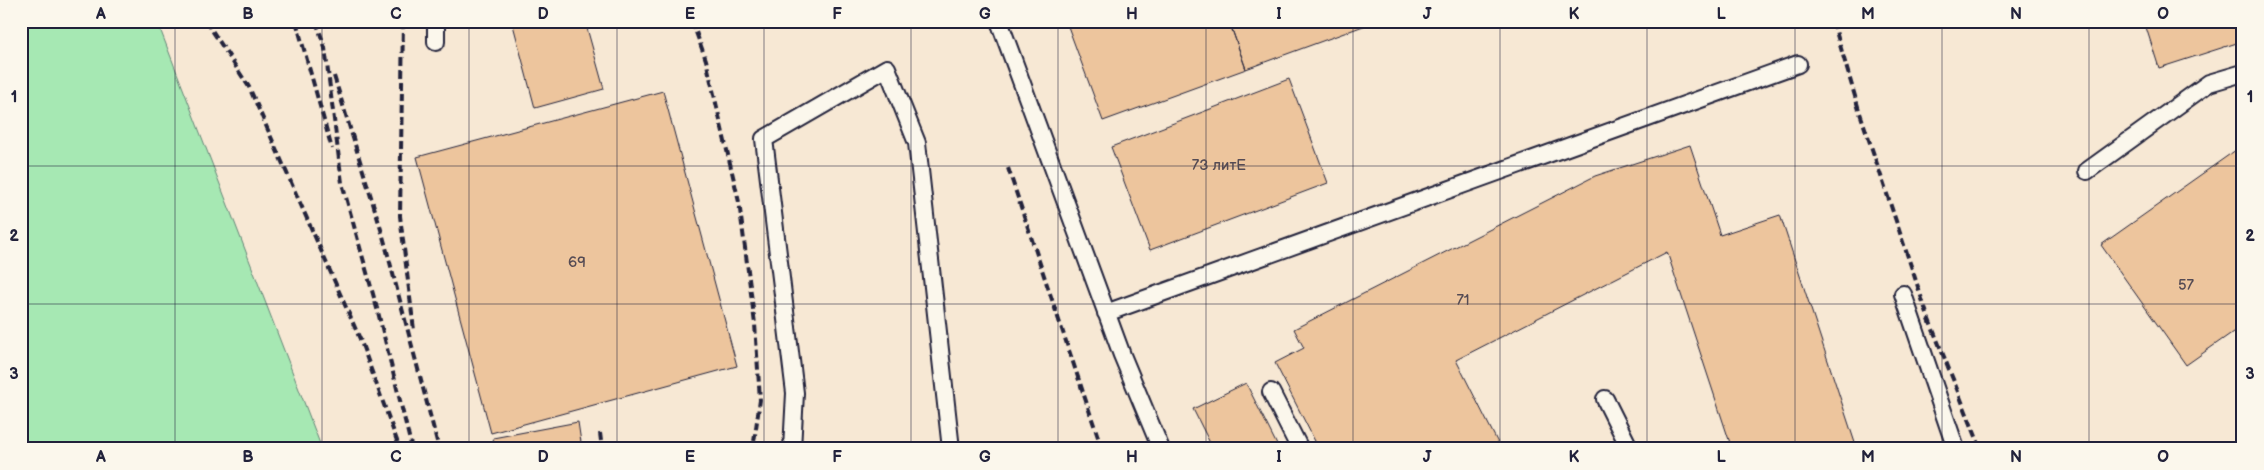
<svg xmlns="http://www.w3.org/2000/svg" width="2264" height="470" font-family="'Balsamiq Sans',sans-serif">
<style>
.built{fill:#f7e8d4}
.green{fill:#a6e8b3;stroke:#648577}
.building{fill:#edc59d;stroke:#22223b}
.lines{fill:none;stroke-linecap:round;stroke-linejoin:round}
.service-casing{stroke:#22223b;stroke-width:20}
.service{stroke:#fbf7ec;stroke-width:16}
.rail{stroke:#22223b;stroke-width:4;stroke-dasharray:8 4;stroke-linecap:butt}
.grid{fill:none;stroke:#22223b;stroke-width:1;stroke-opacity:0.55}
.labels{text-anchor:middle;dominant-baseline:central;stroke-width:4;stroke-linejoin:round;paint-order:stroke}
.number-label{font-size:15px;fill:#554b54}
.neatline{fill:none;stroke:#22223b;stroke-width:2}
.grid-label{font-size:16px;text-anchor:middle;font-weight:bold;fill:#22223b}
</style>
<rect width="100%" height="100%" fill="#fbf7ec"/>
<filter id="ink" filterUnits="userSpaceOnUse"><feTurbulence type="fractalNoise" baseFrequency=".02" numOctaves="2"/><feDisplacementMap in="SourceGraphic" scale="10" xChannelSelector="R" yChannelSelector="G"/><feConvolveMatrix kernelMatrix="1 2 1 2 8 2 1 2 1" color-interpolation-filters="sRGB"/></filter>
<g filter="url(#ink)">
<path class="built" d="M21,21H2243V449H21Z"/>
<path class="green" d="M21,21H157L322,449H21Z"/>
<path class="building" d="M512,21H585L604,89L535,108Z
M1066,21H1229L1246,69L1103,121Z
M1229,21H1377L1246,69Z
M2144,21H2243V41L2159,68Z
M1289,79L1328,183L1150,250L1111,147Z
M663,91L737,366L491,433L417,157Z
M1690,145L1720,235L1780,215L1857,449H1732L1667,252L1456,360L1501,449H1319L1275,363L1304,348L1294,329L1595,176Z
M2243,145V325L2186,365L2101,245Z
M1246,383L1279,449H1213L1193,409Z
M578,422L582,449H495L493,438Z"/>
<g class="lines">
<g class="service-casing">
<path id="service" d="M999,21L1122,355L1161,449
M436,42V21
M2087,171L2209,83L2243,73
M1903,294L1956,449
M1106,313L1798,64
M1271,392L1300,449
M1605,399L1630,449
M792,449L795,393L764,139L887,68L917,143L951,449"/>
</g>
<use href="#service" class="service"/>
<path class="rail" d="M206,21L249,87L360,339L400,449
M296,21L332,149
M316,21L325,48L342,183L378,312L412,449
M403,21L400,216L414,330
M692,21L706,60L739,202L755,324L760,400L753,449
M1833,21L1859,110L1928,317L1981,449
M334,76L383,236L439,449
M1008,168L1102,449
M600,433L602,449"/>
</g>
</g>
<path class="grid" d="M175,21V449M322,21V449M469,21V449M617,21V449M764,21V449M911,21V449M1058,21V449M1206,21V449M1353,21V449M1500,21V449M1647,21V449M1795,21V449M1942,21V449M2089,21V449M21,166H2243M21,304H2243"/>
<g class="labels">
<g class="number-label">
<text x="1219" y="165">73 литЕ</text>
<text x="577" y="262">69</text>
<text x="2186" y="285">57</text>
<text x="1463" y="300">71</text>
</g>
</g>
<rect width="2264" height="470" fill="none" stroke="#fbf7ec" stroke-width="55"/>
<rect x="28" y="28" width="2208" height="414" class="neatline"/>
<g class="grid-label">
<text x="101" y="19">A</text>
<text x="248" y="19">B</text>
<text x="396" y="19">C</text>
<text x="543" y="19">D</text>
<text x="690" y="19">E</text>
<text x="837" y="19">F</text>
<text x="985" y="19">G</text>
<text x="1132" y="19">H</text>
<text x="1279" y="19">I</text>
<text x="1427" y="19">J</text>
<text x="1574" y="19">K</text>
<text x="1721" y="19">L</text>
<text x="1868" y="19">M</text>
<text x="2016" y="19">N</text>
<text x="2163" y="19">O</text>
<text x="14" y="102">1</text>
<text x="2250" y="102">1</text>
<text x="14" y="241">2</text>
<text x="2250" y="241">2</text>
<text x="14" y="379">3</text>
<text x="2250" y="379">3</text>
<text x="101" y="462">A</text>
<text x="248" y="462">B</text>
<text x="396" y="462">C</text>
<text x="543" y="462">D</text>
<text x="690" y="462">E</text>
<text x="837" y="462">F</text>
<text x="985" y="462">G</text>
<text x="1132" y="462">H</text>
<text x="1279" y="462">I</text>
<text x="1427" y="462">J</text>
<text x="1574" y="462">K</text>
<text x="1721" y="462">L</text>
<text x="1868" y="462">M</text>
<text x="2016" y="462">N</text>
<text x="2163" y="462">O</text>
</g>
</svg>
